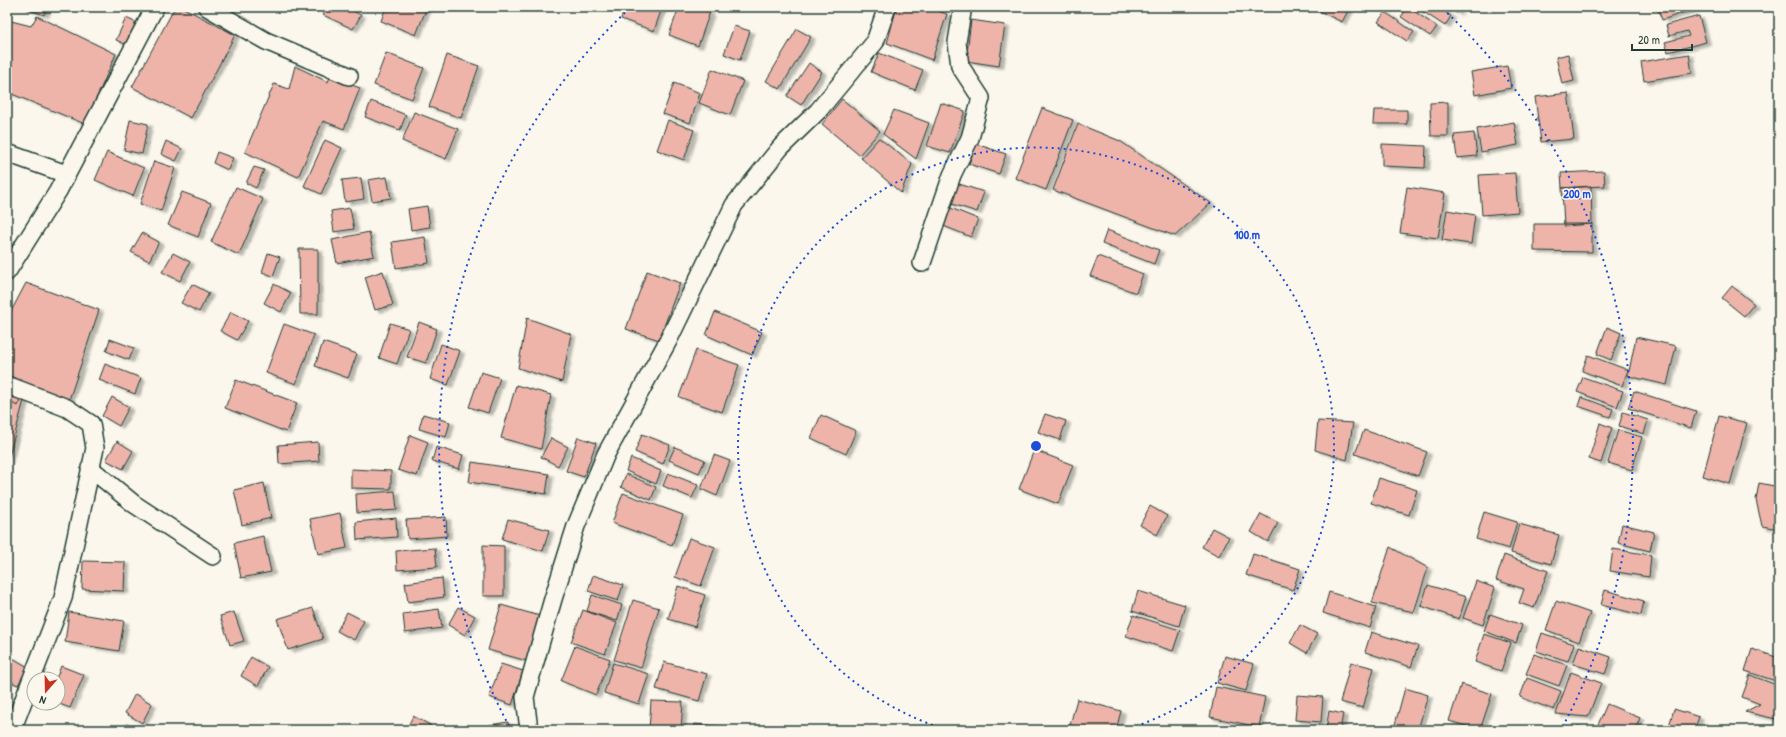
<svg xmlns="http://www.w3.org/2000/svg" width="1786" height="737" font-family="'Patrick Hand',sans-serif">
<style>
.building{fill:#eeb4aa;stroke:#1f3d34;filter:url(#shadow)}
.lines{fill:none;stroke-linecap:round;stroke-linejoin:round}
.minor-casing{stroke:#1f3d34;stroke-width:20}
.minor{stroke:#fbf7ec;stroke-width:17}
.ring{fill:none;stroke:#1d4ed8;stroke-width:2;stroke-dasharray:2 4}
.centre{fill:#1d4ed8;stroke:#fbf7ec;stroke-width:2}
.ring-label{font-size:12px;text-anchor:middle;font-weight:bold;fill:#1d4ed8;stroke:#fbf7ec;stroke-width:3;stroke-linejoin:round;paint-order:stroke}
</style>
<defs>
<filter id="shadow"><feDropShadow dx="4.5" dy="2.5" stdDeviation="1" flood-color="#0004"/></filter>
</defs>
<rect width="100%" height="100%" fill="#fbf7ec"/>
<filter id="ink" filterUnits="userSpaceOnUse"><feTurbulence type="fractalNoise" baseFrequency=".025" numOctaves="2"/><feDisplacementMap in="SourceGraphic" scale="8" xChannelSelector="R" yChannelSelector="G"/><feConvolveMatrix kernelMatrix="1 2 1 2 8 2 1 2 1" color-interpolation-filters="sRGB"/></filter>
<g filter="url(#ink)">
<path class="building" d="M22,7H47L44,15Z
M175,7H182L235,35L191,118L132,87Z
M327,7H345L361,15L353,29L323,15Z
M386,7H427L416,35L381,21Z
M625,7L662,8L654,31L621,19Z
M679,7H696L710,12L698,46L669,35Z
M897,7H926L947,14L932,60L887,43Z
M1320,7H1350L1342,22L1317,10Z
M1408,7L1437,27L1430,36L1401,17Z
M1416,7H1438L1451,16L1445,26Z
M1447,7H1461L1457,13Z
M1657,7H1694V9L1662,20Z
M1385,12L1414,32L1407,41L1378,22Z
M37,16L116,54L85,124L7,92V20L31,26Z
M1699,16L1706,42L1668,52L1665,42L1689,36L1687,31L1669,36L1666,25Z
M126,18L139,24L129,46L116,40Z
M971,20L1005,25L999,66L966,61Z
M734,26L750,31L740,60L724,54Z
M797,29L811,37L780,89L766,81Z
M386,53L424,68L412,99L374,85Z
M879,53L923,70L915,90L871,72Z
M1568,54L1574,81L1562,84L1556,57Z
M1689,54L1692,73L1644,81L1641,62Z
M447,55L479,66L461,118L429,107Z
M809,63L822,72L801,105L787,96Z
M295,66L328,82L330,77L360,88L344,129L323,121L298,177L245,152L274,84L289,89Z
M1507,66L1511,88L1475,95L1471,72Z
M712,69L743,81L730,115L699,103Z
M674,83L700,93L690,123L663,114Z
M1568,93L1574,139L1541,142L1535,97Z
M842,99L880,131L859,155L822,124Z
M371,101L406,115L400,130L365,117Z
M1448,102V136H1431L1430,103Z
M941,103L965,111L950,153L927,146Z
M1042,108L1073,120L1046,190L1015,178Z
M894,110L929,123L916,159L883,134Z
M1374,110H1407V124H1373Z
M414,112L458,129L446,159L402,141Z
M130,120L148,124L142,154L124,150Z
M668,120L694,130L684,160L657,150Z
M1514,122L1518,145L1481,152L1477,129Z
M1078,124L1120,141L1211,203L1175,236L1053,190Z
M1474,133L1477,156L1457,158L1454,135Z
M879,138L912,164L901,193L861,158Z
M325,140L342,148L321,194L304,186Z
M166,141L182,149L176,161L161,154Z
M976,144L1006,154L999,174L969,164Z
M1382,144L1426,146L1425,168L1382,166Z
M107,152L144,168L133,196L95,180Z
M217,152L233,158L228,170L213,163Z
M154,161L175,168L161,211L140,204Z
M254,167L264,170L256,188L246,183Z
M1604,171L1605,186L1562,188L1561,173Z
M1515,173L1518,212L1482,215L1479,175Z
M387,177L391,198L372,201L368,180Z
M361,178L364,199L345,202L342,180Z
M953,182L984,192L977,212L946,202Z
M1591,186L1592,224L1564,226L1562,188Z
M236,187L263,199L239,255L211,242Z
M1407,187L1445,193L1438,238L1400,233Z
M182,192L211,203L198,237L168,225Z
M427,206L430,227L411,230L408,209Z
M948,207L978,219L971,237L941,225Z
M350,208L354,229L334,232L331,211Z
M1447,210L1475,215L1471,244L1442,240Z
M1534,224H1592V252L1534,251Z
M1107,230L1159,250L1154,264L1102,244Z
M369,232L374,256L337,263L332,240Z
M142,233L159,242L149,261L131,252Z
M425,237L429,263L396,268L392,242Z
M299,249H318V314H300Z
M173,253L190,262L180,281L162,272Z
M268,253L280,257L273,276L262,272Z
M1098,256L1143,274L1136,293L1090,276Z
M383,271L393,305L375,310L365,277Z
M647,271L680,283L659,340L626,329Z
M26,283L99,310L69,400L7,376V319Z
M192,284L209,293L199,312L181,303Z
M274,284L291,293L281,312L264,303Z
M1732,286L1754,304L1744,316L1722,298Z
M231,312L248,321L237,340L220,331Z
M715,312L762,332L752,355L706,335Z
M527,318L571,334L562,382L518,368Z
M419,322L437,329L426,363L407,357Z
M390,323L409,329L397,364L379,358Z
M284,324L314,335L296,384L266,373Z
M1607,327L1621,333L1611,360L1597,354Z
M1636,337L1676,346L1667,385L1628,376Z
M110,339L134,348L129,360L106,351Z
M323,342L357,354L348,378L315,366Z
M441,344L460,351L448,385L430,379Z
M696,350L739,365L722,412L679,397Z
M1588,355L1628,370L1622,386L1582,371Z
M105,364L141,378L135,394L99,380Z
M481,372L500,378L488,413L469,407Z
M1583,377L1623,391L1617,407L1577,392Z
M236,380L297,403L286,432L225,408Z
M516,385L551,395L541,449L501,438Z
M7,388L22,394L18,406L7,401Z
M1634,391L1696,411L1691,428L1628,408Z
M7,396L24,400L7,464Z
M112,397L129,407L119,426L102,416Z
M1581,397L1613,409L1610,417L1578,406Z
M1623,412L1648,420L1644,434L1619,426Z
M423,414L450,422L446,437L419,429Z
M1045,414L1066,421L1060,440L1038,432Z
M821,415L856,431L846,454L811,438Z
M1719,416L1747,423L1730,484L1703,476Z
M1318,421L1353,423L1347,460L1315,450Z
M1600,423L1612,428L1601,463L1589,459Z
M1364,430L1427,452L1418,476L1355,454Z
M1618,430L1642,437L1632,470L1608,463Z
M642,434L670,445L663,464L635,452Z
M410,435L428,442L417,476L398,470Z
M578,437L596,443L584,477L566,471Z
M551,438L568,447L558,466L541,457Z
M117,441L133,451L123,469L106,460Z
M318,442L319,461L279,464L278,445Z
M436,447L463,455L459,469L432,461Z
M675,447L705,460L699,473L669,460Z
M1034,450L1073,465L1058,504L1019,489Z
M714,455L730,461L717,496L701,489Z
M631,458L661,471L656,484L626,471Z
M472,462L549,474L546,494L469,482Z
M351,469L391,471V489L351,488Z
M668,473L698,485L692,498L663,486Z
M626,474L656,487L651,500L621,487Z
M1379,478L1417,490L1409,515L1371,503Z
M264,483L271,518L242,525L234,490Z
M1759,483L1779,487V529L1762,526L1756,500Z
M395,491L397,510L357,513L356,494Z
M623,493L683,515L672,545L612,523Z
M1150,506L1167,516L1157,535L1140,525Z
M1484,512L1517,522L1509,549L1476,539Z
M340,513L347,548L318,554L310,519Z
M1261,514L1278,523L1268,542L1251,532Z
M446,517L447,536L408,539L406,520Z
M396,518L397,537L357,540L356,522Z
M508,519L549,530L543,551L502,539Z
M1519,524L1559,535L1551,564L1511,553Z
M1622,524L1654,532L1650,551L1618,543Z
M1212,528L1229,537L1219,556L1202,547Z
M263,536L271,572L241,578L234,543Z
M689,538L715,547L701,586L675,577Z
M483,545L504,546V596H483Z
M1390,547L1428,568L1414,612L1372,603Z
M435,548L437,567L397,570L396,551Z
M1613,549L1651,555L1649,577L1610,571Z
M1253,554L1300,569L1293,590L1246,575Z
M1504,555L1548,571L1534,608L1519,603L1524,589L1496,580Z
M83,561L125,562L124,591L82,589Z
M593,575L623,585L618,601L588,591Z
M442,578L444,597L408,602L405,583Z
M1476,581L1495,588L1483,625L1463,618Z
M1428,585L1466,597L1459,619L1421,606Z
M678,586L705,595L695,627L668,619Z
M1605,590L1644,601L1641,615L1601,605Z
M1138,591L1185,605L1179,626L1132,611Z
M1329,592L1376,607L1370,628L1323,613Z
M592,595L622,605L617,621L587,611Z
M633,600L659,608L641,668L614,660Z
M1556,601L1590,613L1579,642L1546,630Z
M501,605L547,618L534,663L488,650Z
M458,607L475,616L465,635L448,625Z
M313,608L323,639L288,650L277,619Z
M439,609L442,628L405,633L403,614Z
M583,610L617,623L605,654L571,642Z
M69,612L124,621L119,651L65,642Z
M234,612L244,641L230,645L220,616Z
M347,612L364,621L354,640L337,631Z
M1490,614L1522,625L1516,643L1484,631Z
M1133,615L1180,630L1173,651L1126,636Z
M1300,625L1317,634L1307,653L1290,643Z
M1371,632L1418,646L1411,667L1365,652Z
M1542,633L1574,644L1568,661L1536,651Z
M1484,634L1511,643L1501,671L1475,662Z
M575,646L610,659L596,695L561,681Z
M1579,646L1611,657L1605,674L1573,664Z
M1752,649L1779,658V673L1776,681L1745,671Z
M1534,654L1567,665L1559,686L1526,674Z
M1225,656L1254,664L1246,691L1217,683Z
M11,657L28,667L18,685L7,680V664Z
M251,657L268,667L258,686L241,676Z
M664,662L707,674L699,701L656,689Z
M1351,662L1374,668L1363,708L1340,702Z
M613,663L649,674L639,704L604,693Z
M501,664L523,671L512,705L489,697Z
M61,666L84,675L70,708L57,703L58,679H56Z
M1571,672L1601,683L1588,717L1556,714Z
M1750,675L1779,686V710L1776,719L1745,712L1760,704L1742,697Z
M1527,678L1561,691L1554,710L1520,697Z
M1461,684L1492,694L1480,730L1449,721Z
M1216,687L1265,697L1259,727L1210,717Z
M1405,688L1428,695L1418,730H1400L1394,728Z
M135,694L152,704L142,723L125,713Z
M1297,695L1323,697L1321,722L1295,720Z
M1077,699L1121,711L1116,730H1090L1070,725Z
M651,701L683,702L681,730H649Z
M1607,704L1640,718L1635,730H1605L1597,727Z
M1674,709L1699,717L1694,730H1681L1669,726Z
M1329,711L1343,714L1340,730H1326Z
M413,716L430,725L428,730H406Z
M508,722L509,730H459Z
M127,724L138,730H124Z
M694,724L719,726V730H694Z
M1209,725L1240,729V730H1208Z
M1577,726L1600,730H1575Z
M1372,727L1385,730H1371Z"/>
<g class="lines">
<g class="minor-casing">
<path id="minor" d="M207,7L266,41L349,76
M7,153L66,174
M922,263L952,175L970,138L981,98L960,66L957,42L962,12L961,7
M7,272L58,191L155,7
M7,385L67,408L91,424L95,448L63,598L12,730
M90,468L134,504L213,556
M529,730L525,697L553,599L576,526L606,454L668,341L734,205L781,147L818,111L875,42L887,7"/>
</g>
<use href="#minor" class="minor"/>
</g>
</g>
<g class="ring">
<path d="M944 729A298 298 0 1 1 1128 729"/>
<path d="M509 726A597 597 0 0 1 629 9M1443 9A597 597 0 0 1 1563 726"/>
</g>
<circle cx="1036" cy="446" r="6" class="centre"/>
<g class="ring-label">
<text x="1577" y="198">200 m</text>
<text x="1247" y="239">100 m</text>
</g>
<rect width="1786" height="737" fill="none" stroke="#fbf7ec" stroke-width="24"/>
<rect x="12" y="12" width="1762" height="713" fill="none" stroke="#1f3d34" stroke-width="1.5" filter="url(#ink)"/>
<g transform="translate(46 691) rotate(200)"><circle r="19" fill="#fbf7ec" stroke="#a3ada2"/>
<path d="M0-3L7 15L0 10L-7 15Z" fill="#c8321e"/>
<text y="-6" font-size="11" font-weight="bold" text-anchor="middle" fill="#1f3d34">N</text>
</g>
<path d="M1632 44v6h60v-6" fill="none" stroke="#1f3d34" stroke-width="2"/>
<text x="1638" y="44" font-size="12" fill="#1f3d34" stroke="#fbf7ec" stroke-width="3" paint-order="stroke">20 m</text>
</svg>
